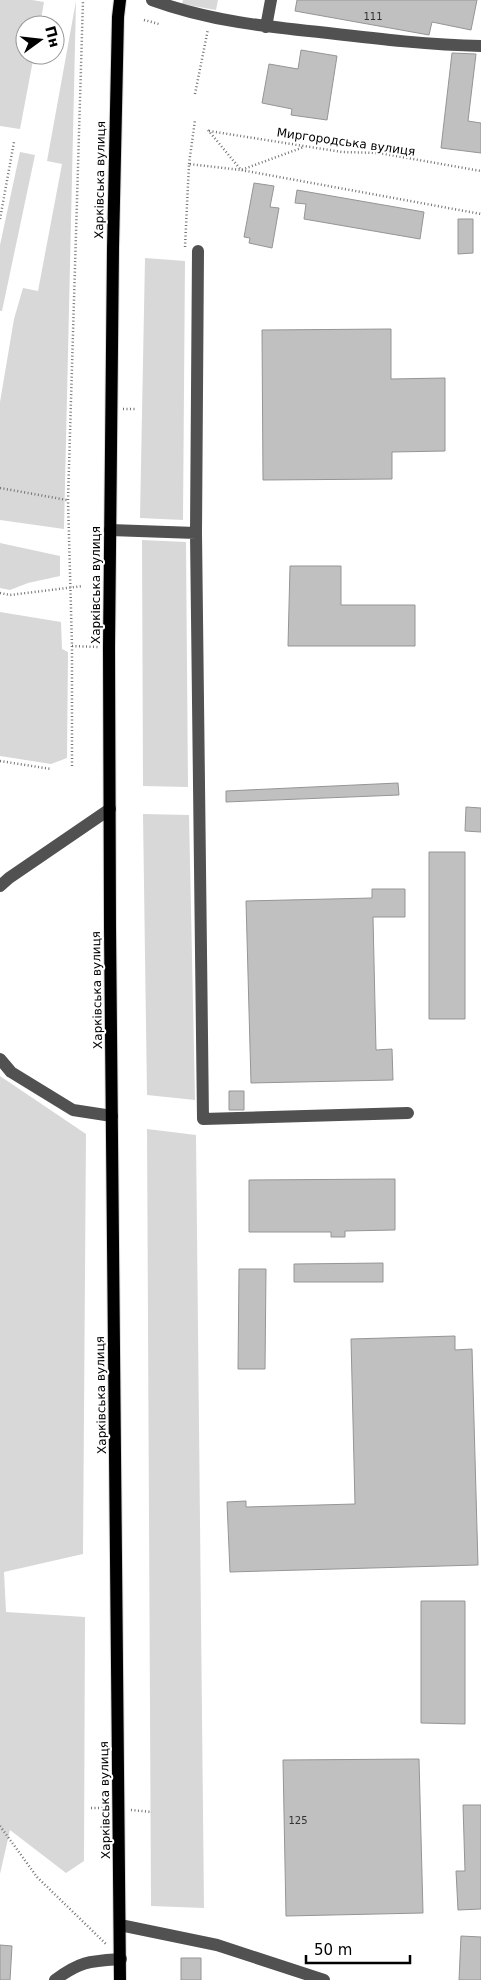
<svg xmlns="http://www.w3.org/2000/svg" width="481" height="1980" font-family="'DejaVu Sans',sans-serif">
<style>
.green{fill:#d8d8d8}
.building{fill:#c0c0c0;stroke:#959595}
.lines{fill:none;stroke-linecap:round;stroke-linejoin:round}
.major-casing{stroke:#dbdbdb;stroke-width:14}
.path{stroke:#737373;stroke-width:2.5;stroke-dasharray:1 2.5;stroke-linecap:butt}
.minor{stroke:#515151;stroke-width:12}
.major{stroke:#000;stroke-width:12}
.labels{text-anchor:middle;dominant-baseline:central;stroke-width:4;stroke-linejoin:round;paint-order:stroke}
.number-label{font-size:10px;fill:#303030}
.street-label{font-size:12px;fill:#000;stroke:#fff}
</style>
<rect width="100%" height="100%" fill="#fff"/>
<path class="green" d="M0,0H32L44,2L40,25H25V55H34L20,129L0,126Z
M183,0H218L216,10L182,4Z
M76,1L64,529L0,520V402L14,319L23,288L38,291L62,164L47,161Z
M20,152L35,155L2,311H0V245Z
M145,258L185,261L183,520L140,518Z
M142,540L186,542L188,787L143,786Z
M0,543L60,556V576L28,583L10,590L0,588Z
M0,612L61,622L62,649L68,652L67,758L51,764L0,756Z
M143,814L189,815L195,1100L147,1095Z
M0,1076L86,1134L83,1554L4,1572L6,1612L85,1617L84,1861L66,1873L10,1830L0,1874Z
M147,1129L196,1135L204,1908L151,1906Z"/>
<path class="building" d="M297,0H477L471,30L432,22L429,35L295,11Z
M301,50L337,56L327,120L291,115L292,109L262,103L269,64L298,69Z
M452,53L476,54L468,121L481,123V153L441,148Z
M254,183L274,186L270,207L279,208L272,248L249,243L250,238L244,237Z
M297,190L424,212L420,239L304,219L306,204L295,203Z
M458,219H473V253L458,254Z
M391,329V379L445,378V451L392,452V479L263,480L262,330Z
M290,566H341V605H415V646H288Z
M398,783L399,795L226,802V791Z
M466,807L481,808V832L465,831Z
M429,852H465V1019H429Z
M372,889H405V917H373L376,1050L392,1049L393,1080L251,1083L246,901L372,898Z
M229,1091H244V1110H229Z
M395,1179V1230L345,1231V1237H331V1232H249V1180Z
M383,1263V1282H294V1264Z
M239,1269H266L265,1369H238Z
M455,1336V1350L472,1349L478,1565L230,1572L227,1502L246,1501V1507L355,1504L351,1339Z
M421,1601H465V1724L421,1723Z
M419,1759L423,1913L286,1916L283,1760Z
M463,1805H481V1909L458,1910L456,1871H465Z
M461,1936L481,1937V1980H459Z
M0,1945L12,1946L10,1980H0Z
M181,1958H201V1980H181Z"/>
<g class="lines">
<g class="major-casing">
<path id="major" d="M120,1980L110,927L109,648L113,248L118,17L120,0"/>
</g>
<path class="path" d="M144,20L159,24
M195,94L208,29
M208,130L241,170L481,214
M209,131L342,152L379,153L481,171
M189,164L195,120
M0,219L14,142
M185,247L189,164L241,170L304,147
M123,409H136
M0,488L67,500
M0,593L10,595L83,586
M72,646L98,647
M0,761L51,769
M72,766V646L68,500L83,0
M91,1808H105
M131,1810L152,1812
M0,1826L37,1877L107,1945"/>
<path class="minor" d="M152,0C209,21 268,27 328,33C379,39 430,45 481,46
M266,27L271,0
M110,530L196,533L198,251
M196,533L203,1119L408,1113
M0,886L9,878L110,809
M0,1059L11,1072L73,1110L112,1116
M120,1925L217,1945L324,1980
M55,1980C80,1961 90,1961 121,1959"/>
<use href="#major" class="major"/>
</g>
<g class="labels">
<g class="number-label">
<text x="373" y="16">111</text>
<text x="298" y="1820">125</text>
</g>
<g class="street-label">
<text transform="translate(346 142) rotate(8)">Миргородська вулиця</text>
<text transform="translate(100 180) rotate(-89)">Харківська вулиця</text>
<text transform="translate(96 585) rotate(-90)">Харківська вулиця</text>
<text transform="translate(97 990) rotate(-91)">Харківська вулиця</text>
<text transform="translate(101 1395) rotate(-91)">Харківська вулиця</text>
<text transform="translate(105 1800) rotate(-91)">Харківська вулиця</text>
</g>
</g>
<g transform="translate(40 40) rotate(75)"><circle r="24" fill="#ffffff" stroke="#999999"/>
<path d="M0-4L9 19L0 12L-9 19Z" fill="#000000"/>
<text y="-8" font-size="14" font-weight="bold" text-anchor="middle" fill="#000000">Пн</text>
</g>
<path d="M306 1955v8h104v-8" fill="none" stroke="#000000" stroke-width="2.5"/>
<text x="314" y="1955" font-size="15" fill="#000000" stroke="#ffffff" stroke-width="4" paint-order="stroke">50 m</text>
</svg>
